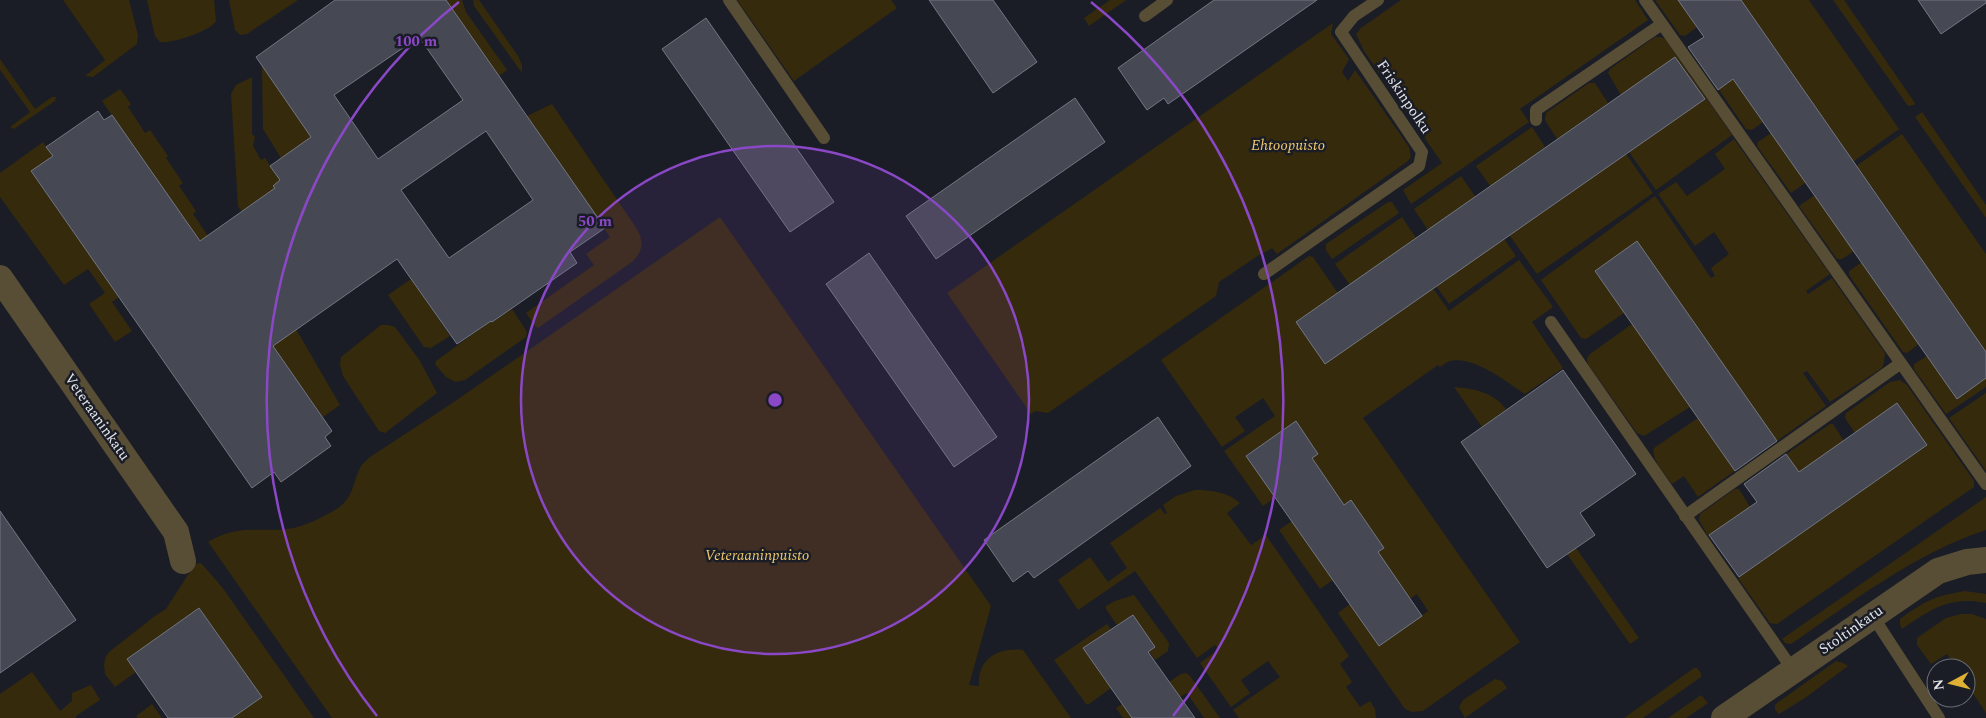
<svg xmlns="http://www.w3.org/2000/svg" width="1986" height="718" font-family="Spectral,serif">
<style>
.green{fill:#362a0d}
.building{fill:#464954;stroke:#737782;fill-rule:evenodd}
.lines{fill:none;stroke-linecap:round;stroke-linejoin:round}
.lane{stroke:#584d35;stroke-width:12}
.street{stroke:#584d35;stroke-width:26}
.ring{fill:none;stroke:#8b48c6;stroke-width:2.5}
.labels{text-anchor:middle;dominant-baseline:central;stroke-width:5;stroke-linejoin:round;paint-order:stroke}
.street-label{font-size:15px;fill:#e5e7ed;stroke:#1a1d26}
.park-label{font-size:15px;font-style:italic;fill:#efc86d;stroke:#1a1d26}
.centre{fill:#8b48c6;stroke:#1a1d26;stroke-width:2.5}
.ring-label{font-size:15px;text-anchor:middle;font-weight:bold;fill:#8b48c6;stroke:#1a1d26;stroke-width:5;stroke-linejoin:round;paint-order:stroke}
</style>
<rect width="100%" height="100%" fill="#1a1d26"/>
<path class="green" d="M63,0H129L138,35L137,44L93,77L85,76L105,60Z
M147,0H214L216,21C211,31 171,44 160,42L155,36Z
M229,0H298L247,34L240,35L235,30Z
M446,0H462L466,12L507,70L499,76Z
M473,0H479L518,56L522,65V73L474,6Z
M737,0H891L897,8L794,81Z
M1110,0H1126L1089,26L1084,18Z
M1401,0H1635L1648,20L1520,109L1529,122L1411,204L1403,190L1442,163L1364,51L1356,34L1361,28Z
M1655,0H1678L1697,27L1685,36L1680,35Z
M1741,0H1809L1899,129L1815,189L1808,181L1791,193L1757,146L1758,142L1771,133L1801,175L1843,146Z
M1833,0H1844L1915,103L1914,105L1908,106Z
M1333,23L1331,34L1349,59L1342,72L1348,81L1355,70L1409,147L1411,157L1408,161L1277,254L1272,248L1262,254V253L1219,282L1216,296L1048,413L1035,411L1031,414L947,293Z
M1655,37H1660L1665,39L1732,135L1656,190L1629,152L1692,107L1663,66L1621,95L1608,73L1610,69Z
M1705,39L1763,122L1752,130L1746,129L1691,49Z
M0,59L35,109L52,97H56L55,101L14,129L10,127L30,112L0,70Z
M262,66L332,167L291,151L281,158L263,129Z
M252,77V134L255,137L253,146L261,160L265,158L280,180L273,186L283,200L242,212L238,206L231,94L236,85Z
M1589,83H1595L1608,103L1557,139L1545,120L1546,113Z
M120,89L131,104L128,107L145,133L150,130L168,156L166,158L183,183L179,186L196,211L193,214L208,236L200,241L102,101Z
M552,104L637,229C644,241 643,252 632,262L538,328L535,326L526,313L594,265L586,254L610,237L527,116Z
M1922,112L1986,205V218L1915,117Z
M1532,127L1545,147L1503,177L1533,219L1626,154L1653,193L1537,274L1483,198L1493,190L1476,166Z
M1902,134L1986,254V352L1867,180L1825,209L1854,251L1842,259H1837L1799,206Z
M1734,139L1830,274L1806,291L1808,294L1832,278L1885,353L1884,362L1882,368L1830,402L1807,371L1803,373L1826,406L1698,497L1684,476L1672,484C1666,475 1651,460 1654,448L1698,418L1728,460L1637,242L1595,271L1624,313L1586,339L1581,338L1541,280L1655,196L1711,278L1715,276L1711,268L1729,254L1714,232L1695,246L1658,194L1676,182L1687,196L1725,169L1715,154Z
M43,142L53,156L31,172L119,297L112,302L132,331L115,342L89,304L105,293L88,269L64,285L0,197V173Z
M1461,176L1516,256L1449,304L1436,286L1428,230L1414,209Z
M1388,202H1392L1399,213L1332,259L1326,250V244Z
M720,217L991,606L969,685L979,686C977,659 998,647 1023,650L1071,718H332L208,542C238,524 256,532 287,529C304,527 324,517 338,508C354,497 352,484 360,468C362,464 367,460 370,457L451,404Z
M1402,217L1416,238L1350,285L1335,264Z
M1309,256L1313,257L1338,293L1433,288L1449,311L1519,260L1553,307L1532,322L1563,368L1525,394C1507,382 1473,355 1450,361C1447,362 1443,365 1440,367L1438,365L1363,418L1520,642L1423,711L1412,712L1405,709L1338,613L1350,604L1379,646L1428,611L1417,594L1410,599L1378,553L1384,548L1351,500L1344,505L1312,458L1318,454L1296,422L1246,455L1276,497L1263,506L1224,451L1275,416L1263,398L1235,417L1245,431L1222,447L1161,360Z
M1862,262L1919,344L1907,353L1903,352L1849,275V271Z
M411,279L450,336L431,348L424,347L388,295Z
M512,309L527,332L526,337L465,380L455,382L446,377L435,364L436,361L491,321L493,322Z
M1632,324L1690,407L1644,436L1637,433L1588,364L1587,358L1590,354Z
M381,325H388L395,327L420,361L437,393L385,433L379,431L343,376L340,365L341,357Z
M296,329L340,405L323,417L273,346Z
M1927,356L1957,398L1986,378V387L1946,414L1914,369V364Z
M1900,380L1907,385L1974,481V487L1777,624L1770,623L1738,578L1927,445L1898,403L1855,433L1845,418L1846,413L1890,382Z
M1454,387C1475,389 1493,392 1506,409L1482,427Z
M1986,393V471L1949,418Z
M1830,424H1833L1844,441L1761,499L1751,480L1753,477Z
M1735,489H1739L1750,507L1708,536L1699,520L1700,514Z
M1195,490C1212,490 1227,492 1240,503L1227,513L1251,545L1266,535L1349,656L1340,664L1352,682L1346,687L1360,707L1370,701L1375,709L1376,718H1239L1233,710L1280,677L1268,661L1241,680L1250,693L1231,707L1200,663L1219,649L1215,645L1197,658L1135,571L1078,610L1058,580L1090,557L1108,582L1127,568L1110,543L1160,508L1165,514L1167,513L1163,505L1176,496Z
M1986,497V530C1913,554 1854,601 1791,644L1785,643L1782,639Z
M1292,521L1333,580L1320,589L1279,530Z
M1576,548L1639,638L1630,644L1567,554Z
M201,563L222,587L314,718H232L262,697L199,608L127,659L136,672L115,687L105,674L104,664L106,656L109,652L155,616L166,609L195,564Z
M1965,591L1986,594V603C1949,596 1932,609 1902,629L1900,625V619C1925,601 1934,596 1965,591Z
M1134,595L1169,643L1168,651L1155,660L1149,652L1155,647L1133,615L1117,625L1106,609V606L1115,601Z
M1961,614H1972L1986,619V713L1966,683V668H1956L1947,654L1931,664L1917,645V638L1946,618Z
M1107,624L1111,629L1083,648L1111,688L1089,704H1086L1054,660Z
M1836,661L1843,663L1848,666L1805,698L1779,714L1775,710V705L1777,703Z
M1694,668H1697L1701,673V677L1643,718H1624Z
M32,672L60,711L72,701V693L91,685L100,700L76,716V718H0V694Z
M1186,673L1190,676L1220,718H1204L1187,693L1180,697L1169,682L1181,674Z
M1495,679L1502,681L1507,688L1465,718L1459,707L1463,700Z
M1701,695L1708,703L1686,718H1668Z
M152,704L162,718H138L136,716Z
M1122,704L1132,718H1123L1116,708Z"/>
<path class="building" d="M335,0H446L605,228L570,252L577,263L492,322L491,321L457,344L397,259L273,346L332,431L325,437L331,446L281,482L274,472L252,488L31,171L53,156L46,147L98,111L104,120L112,115L200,241L275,188L273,186L280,180L270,166L311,137L256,57ZM419,37L463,100L378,159L334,95ZM486,131L533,200L449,258L401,190Z
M929,0H993L1037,62L993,93Z
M1214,0H1317L1168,104L1164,98L1147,110L1118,68Z
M1678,0H1741L1986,352V378L1957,399L1733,79L1718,90L1688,47L1704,37Z
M1918,0H1986V3L1941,34Z
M706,18L834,202L790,232L662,49Z
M1675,57L1705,99L1325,364L1296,322Z
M1075,98L1105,142L936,259L906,216Z
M1637,241L1777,441L1735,471L1595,271Z
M869,253L997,437L954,467L826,284Z
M1563,370L1636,474L1580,513L1595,535L1547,568L1461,442Z
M1897,403L1927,445L1739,577L1709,535L1757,502L1744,484L1786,454L1799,472Z
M1158,417L1191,466L1034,578L1028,571L1013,582L984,540Z
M1296,421L1318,454L1312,458L1344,505L1351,500L1384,548L1378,552L1422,616L1379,646L1246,456Z
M0,511L76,620L0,673Z
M199,608L262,697L232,718H168L127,659Z
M1133,615L1155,647L1148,652L1195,718H1132L1083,648Z"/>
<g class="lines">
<path class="lane" d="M729,0L824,138
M1145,16L1167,0
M1662,24L1986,484
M1536,120V110L1662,24L1645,0
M1264,274L1419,166L1422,152L1341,32L1354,16L1378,0
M1551,322L1793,670
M1685,516L1901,363
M1872,615L1939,718"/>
<path class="street" d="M0,278L176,532L183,561
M1724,718L1938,571L1967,562L1986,560"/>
</g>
<circle cx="775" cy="400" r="254" fill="#8b48c6" fill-opacity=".12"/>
<g class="ring">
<circle cx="775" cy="400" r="254"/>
<path d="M377 716A508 508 0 0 1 459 2M1091 2A508 508 0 0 1 1173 716"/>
</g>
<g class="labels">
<g class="street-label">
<text transform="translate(1404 97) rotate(56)">Friskinpolku</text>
<text transform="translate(97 417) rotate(55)">Veteraaninkatu</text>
<text transform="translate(1851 630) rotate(-35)">Stoltinkatu</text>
</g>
<g class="park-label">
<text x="1288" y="145">Ehtoopuisto</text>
<text x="757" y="555">Veteraaninpuisto</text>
</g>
</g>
<circle cx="775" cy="400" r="8" class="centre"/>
<g class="ring-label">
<text x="416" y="46">100 m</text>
<text x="595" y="226">50 m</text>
</g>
<g transform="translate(1951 683) rotate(263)"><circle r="24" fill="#1a1d26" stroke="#6b6e76"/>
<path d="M0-4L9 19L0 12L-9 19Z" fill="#e0b034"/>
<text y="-8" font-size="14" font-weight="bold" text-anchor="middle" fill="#e5e7ed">N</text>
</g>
</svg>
